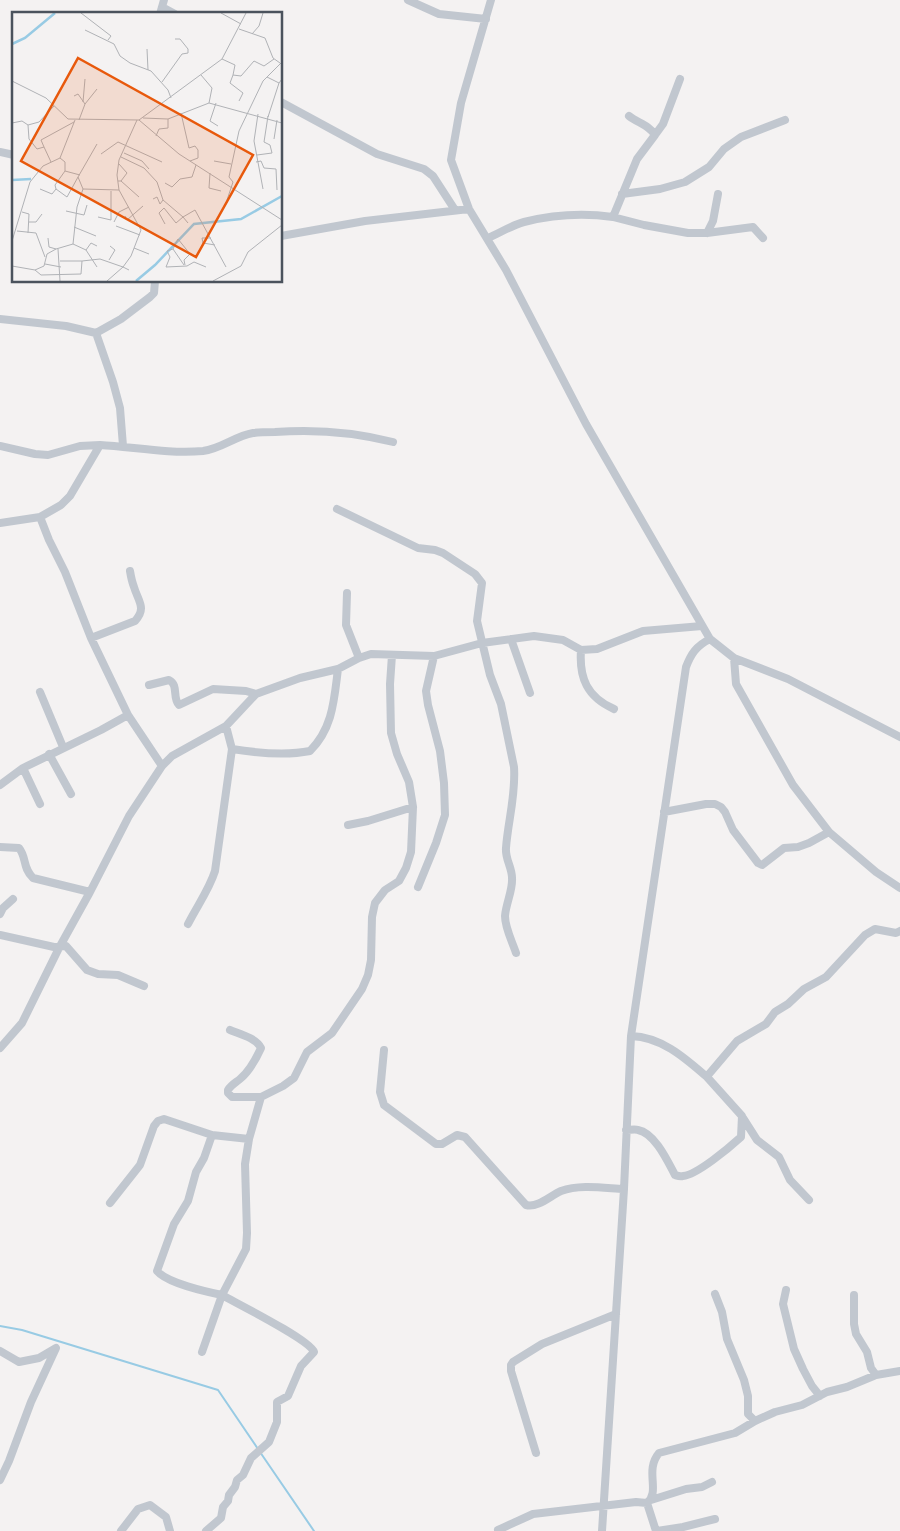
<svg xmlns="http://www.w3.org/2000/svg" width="900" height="1531" font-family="'Public Sans',sans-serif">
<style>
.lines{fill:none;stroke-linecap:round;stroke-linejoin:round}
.stream{stroke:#98cbe4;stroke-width:2}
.minor{stroke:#c1c7cf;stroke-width:8}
.inset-river{fill:none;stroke:#98cbe4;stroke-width:2.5}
.inset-road{fill:none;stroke:#b0b2b6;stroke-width:1}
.view{fill:#e8590c;fill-opacity:0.15;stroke:#e8590c;stroke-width:2.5}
.inset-edge{fill:none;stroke:#4b535d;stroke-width:2.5}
</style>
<rect width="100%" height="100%" fill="#f4f2f2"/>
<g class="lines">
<path class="stream" d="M0,1326L22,1330L218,1390L258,1449
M260,1452L314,1531"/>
<path class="minor" d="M408,0L439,14L486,19
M491,0L461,103L451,160L469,209L506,270L586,424L710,639L734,658L788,679L900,737
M162,7L175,14
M160,14L164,0
M281,102L377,154L424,169L433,176L455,210
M655,135L663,124L680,79
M0,152L14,155
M622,194L660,189L685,182L709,167L724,149L741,137L785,120
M613,217L644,225L688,233H707L753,227L763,238
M707,233L713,221L718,194
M281,236L365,221L469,209
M488,238C500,233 512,225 524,222C552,215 584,213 613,217L637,159L655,135C649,125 638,123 629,116
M0,319L66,326L96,333L113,382L120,408L123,446
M96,333L121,319L150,297L154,293L155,281
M0,446L35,454L48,455L80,446L100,445
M337,509L418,548L435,550L443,553L475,574L482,583L477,621L490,675L501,704L514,767C516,795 508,821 506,848C505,859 512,867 512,878C513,890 506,903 505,916C505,928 512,941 516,953
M0,523L40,517
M347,593L346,625L359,658
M91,638L135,621C147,608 138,601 134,587C132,582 131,577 130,571
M511,639L530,693
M581,650C579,678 587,697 614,709
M734,658L736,684L793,785L829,832L876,872L900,888
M149,685L169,680C179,685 172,698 179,705L213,689L246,691L256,694
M40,692L63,747
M226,726L232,749C257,753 285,756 310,751C333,728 334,700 338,669
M49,754L71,794
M162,766L128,715L91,638L65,572L49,540L40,517L61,505L70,496L100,445C134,447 168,454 203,451C221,449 235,436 253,433C260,432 268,432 275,432C315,429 354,432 393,442
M23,768L40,804
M0,785L23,768L101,730L128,715
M664,812L706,804H715L721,807L725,812L733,830L758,863L762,865L784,848L798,847L809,843L829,832
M348,825L368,821L413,807
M0,847L19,848C27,858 22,867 33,878L90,892
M418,887L436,843L445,815L444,783L440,751L428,705L426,691L434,656
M0,914L3,908L13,899
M188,924C197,906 209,890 215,871L232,749
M0,935L54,947L66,946L87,970L98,974L118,975L144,986
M230,1030C240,1034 256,1038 261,1048C256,1059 250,1071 240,1079C235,1083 231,1085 228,1090V1093L232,1097H261L283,1086L294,1078L307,1052L332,1033L362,989L368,975L371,960L372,917L375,903L385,890L399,881L406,868L411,852L413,807L409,782L397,754L391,733L390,684L392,655
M631,1036C662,1037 685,1058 707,1077
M0,1048L22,1023L59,948L90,892L129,816L162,766L172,756L226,726L256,694L300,678L338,669L359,658L371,654L434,656L482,643L534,636L563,640L581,650L597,649L643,631L702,626
M384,1050L380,1092L384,1105L436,1144H442L457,1135L465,1137L526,1205C538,1208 550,1196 561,1191C580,1184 604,1188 624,1189
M743,1118L757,1140L779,1157L790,1180L809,1200
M626,1130C630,1130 635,1129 638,1130C655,1133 668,1162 675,1175C678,1176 680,1177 683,1176C697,1175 730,1147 741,1137L742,1116L707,1077L709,1074L737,1041L766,1024L775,1012L788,1004L804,989L826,977L865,935L875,929L896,933L900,931
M212,1135L249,1139
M110,1203L140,1165L154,1126L158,1121L164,1119L212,1135L204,1158L196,1172L188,1201L174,1224L157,1271C167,1283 207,1292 222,1295L246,1249L247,1233L245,1164L249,1139L261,1097
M786,1290L783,1304L794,1349L803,1369L812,1386L820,1396
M715,1294L722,1312L727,1339L744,1380L748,1396V1414L755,1421
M854,1295V1324L856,1334L867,1352L871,1368L876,1375
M0,1351L19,1362L39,1358L56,1348L31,1402L9,1461L0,1480
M202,1352L222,1295C238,1304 310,1340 314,1352L301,1366L288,1396L277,1402V1422L269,1442L251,1458L243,1475L237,1480L235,1487L229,1495L228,1501L223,1507L221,1518L206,1531
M536,1453L511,1371V1365L513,1362L542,1344L616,1314
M651,1500L686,1489L702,1487L712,1482
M647,1503L656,1531
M498,1530L533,1514L636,1502L647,1503C661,1491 644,1471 659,1453L735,1433L755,1421L775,1412L802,1405L827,1392L847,1387L876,1375L900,1371
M121,1531L138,1509L150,1505L166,1517L170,1531
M602,1531L624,1189L631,1036L686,667C691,654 696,646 710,639
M657,1531L683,1527L715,1519"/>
</g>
<g transform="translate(12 12)">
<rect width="270" height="270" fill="#f4f2f2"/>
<path class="inset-river" d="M0,32L13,26L43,1M0,168L19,167M124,269L143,253L182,212L229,207L270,184"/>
<path class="inset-road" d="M69,1L99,24L96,28M209,1L229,12M227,17L253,26L261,46L268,51M73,18L102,32L108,44L118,51L139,59L156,78L159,86M240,22L247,14L251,1M135,37L136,58M210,47L223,53L221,63M189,63L200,76L197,91M255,65L267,71L270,67M0,69L34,86L56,107L127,108L210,47L234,1M150,70L170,42L176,41V37L168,27H163M62,84L66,82L73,92L67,108M227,89L231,81L218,71L221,63L229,64L242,49L252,54L262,47M71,90L73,67M204,91L198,109L206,114M73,92L85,77M169,101L177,136L183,134L186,138V146L178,149M246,102L242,129L251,177M256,105L267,71M131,106L156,107L197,91L270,111M127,108L167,142L270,208M0,111L10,109L16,113M16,113L17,127L25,137L32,135L39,150M16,113L27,110L42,94M144,124L147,117L156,116V107M262,127L265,108M85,132L66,165L71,177L107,178M32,135L29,128L62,110M112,141L130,149L137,157M89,142L106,130L150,150M245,143L260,141L258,133L252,130L256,104M109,145L132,156L145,170L151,188L148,192L145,185L141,187M48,146L53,150V159M202,149L219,152M244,150L249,149L252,156L264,157L265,178M198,161L197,176L209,179M66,165L55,185L44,177L43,173L53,159L68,163M106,169H109L115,161L107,152M109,169L127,185M153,171L160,175L168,167L180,165L184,153M28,177L40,182L44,177M151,188L171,205L164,211L152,196L147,201L153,212M215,188L221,170L217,165L227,119L251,69L270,50M54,199L72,203L75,193M10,200L17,202L16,221M113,204L115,208L131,194M86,205L99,208V179M17,210H24L30,202M102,210L107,200L117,195M176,211L171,205L183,198L214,255M104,214L128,223M62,215L84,224M5,219L24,221L33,245M36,226L37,235L44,237M199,226H190L191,231L203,233M0,229L18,170L31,154L48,146L63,108M61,232L65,195L71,177M122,236L137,242M46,237L48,269M161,237L172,253M74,238L85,255M97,248L103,238L98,234M48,249H70M33,252L49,255M173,253L172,248L178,242L166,227L161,237L155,239L158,245L154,255L175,254L182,250L194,255M0,254L23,258L32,254L35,242L44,237L61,232L74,238L79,231L85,234M23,258L29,263L69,262L70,249L88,247L111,255L119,244L129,218L107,178L105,163L107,148L125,108M95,269L111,255L117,258M201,269L229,254L236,240L270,213"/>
<path class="view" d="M66,46L241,143L184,245L9,149Z"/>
<rect width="270" height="270" class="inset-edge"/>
</g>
</svg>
